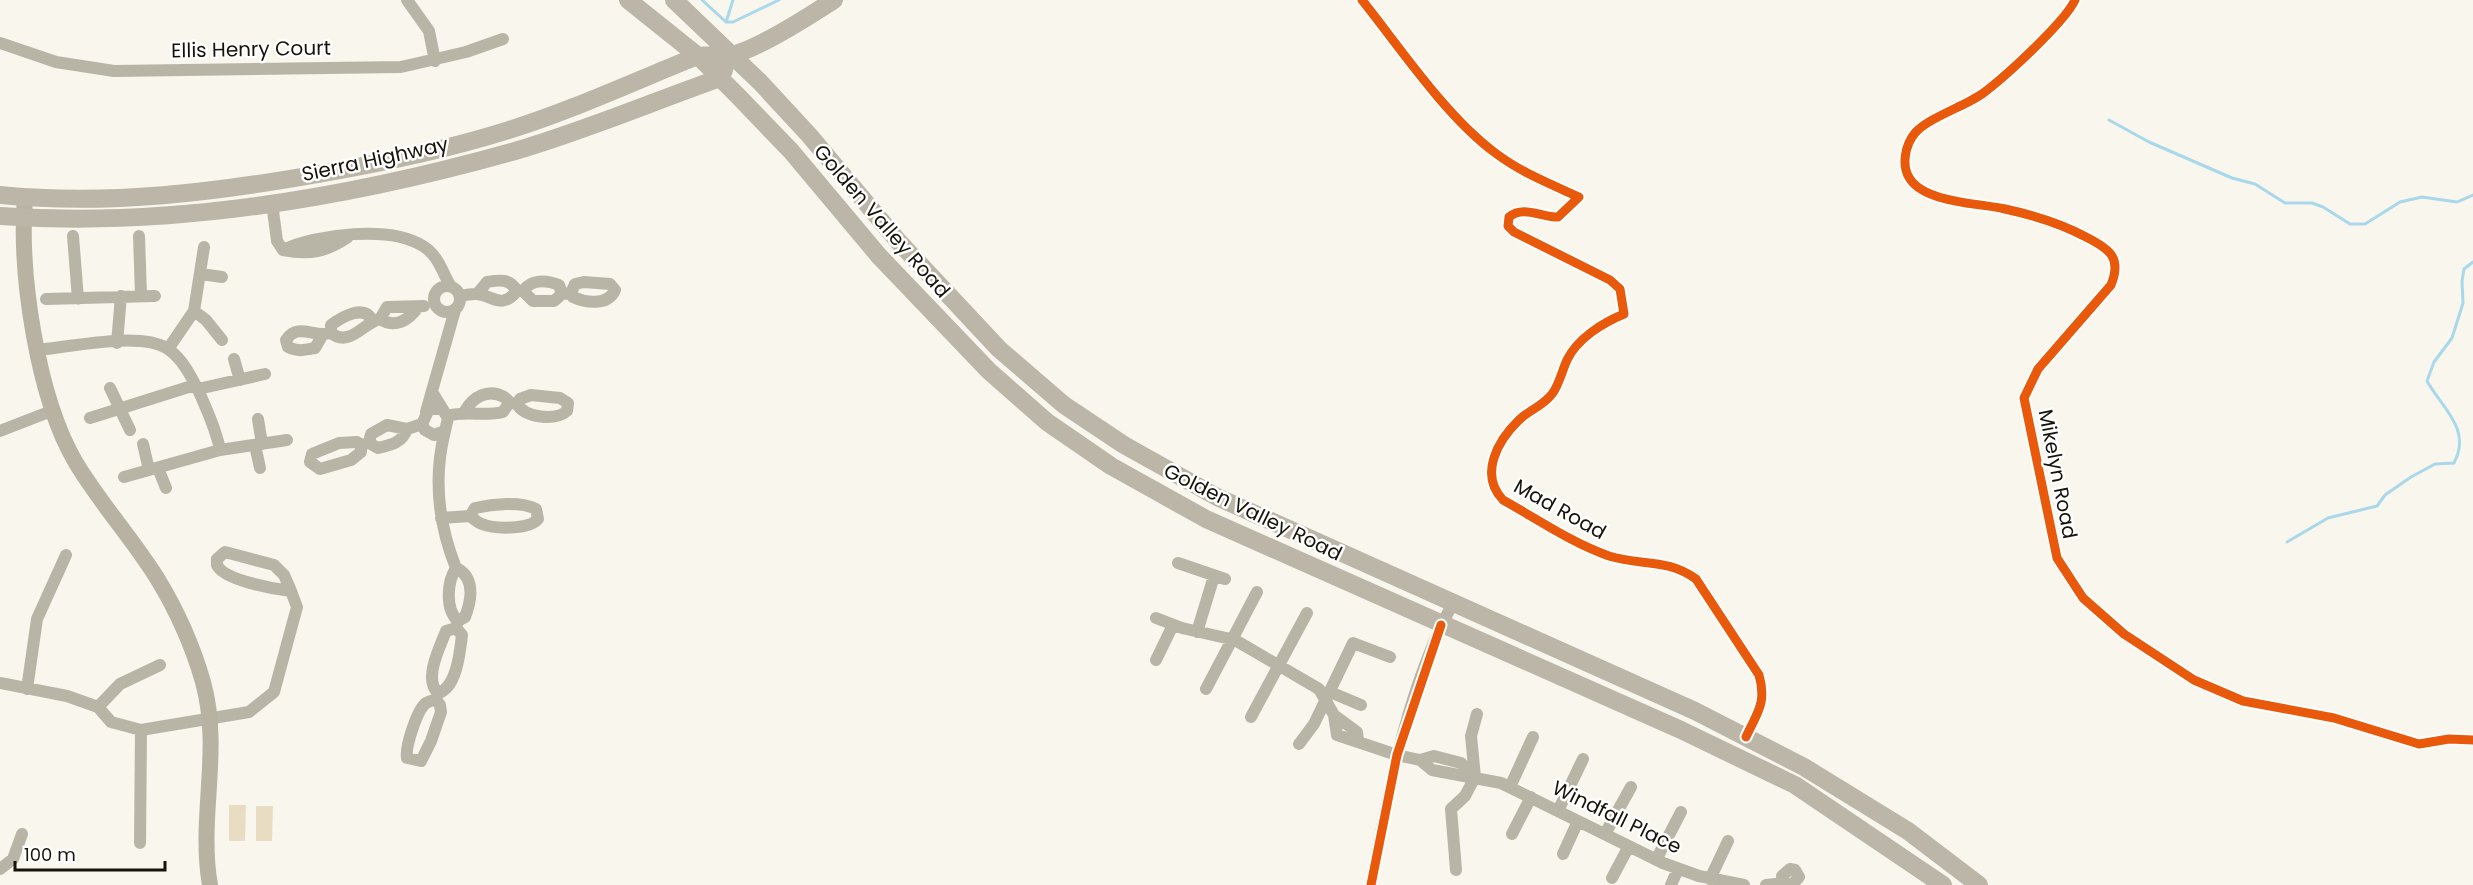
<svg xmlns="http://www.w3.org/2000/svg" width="2473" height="885" font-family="Poppins,sans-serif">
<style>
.green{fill:#e8ddc3}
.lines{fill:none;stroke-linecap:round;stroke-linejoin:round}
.stream{stroke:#a9d8ea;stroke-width:3}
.street{stroke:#b8b5a7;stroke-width:12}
.secondary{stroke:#b8b2a3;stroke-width:16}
.primary{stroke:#bbb6a8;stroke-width:18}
.cycleway-casing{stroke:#fff;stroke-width:13}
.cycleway{stroke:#e8590c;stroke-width:9}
.labels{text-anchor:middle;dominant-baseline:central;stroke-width:5;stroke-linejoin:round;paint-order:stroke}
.street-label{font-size:20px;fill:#16130a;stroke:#fff}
</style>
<rect width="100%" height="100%" fill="#f9f6ee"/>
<path class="green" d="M229,805H246L245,841H229Z
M256,806H273L272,841H256Z"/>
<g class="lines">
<path class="stream" d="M702,0L726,22H733L779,0
M726,22L733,0
M2109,120L2149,142L2232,178L2255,184L2285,203H2312L2323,207L2350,224H2365L2400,202L2422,197L2457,202L2473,195
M2287,542L2328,518L2377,506L2385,495L2411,477L2435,464L2454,463C2472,429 2442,408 2427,381L2434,362L2452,338L2463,303L2462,281L2464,269L2473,262"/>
<path class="street" d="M407,0L429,31L435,61
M1362,0C1401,49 1445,115 1494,152C1520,172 1550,184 1579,197L1558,217C1541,217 1523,205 1509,217L1508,226L1514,232L1610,280L1620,289L1624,314C1602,323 1577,339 1567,360C1562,371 1559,385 1552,394C1543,406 1529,410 1519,420C1497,441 1479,475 1503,500C1537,519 1572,543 1609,556C1641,566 1667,558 1696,579L1759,675C1767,703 1757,713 1746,737
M2075,0C2065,22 2004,78 1982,94C1965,106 1928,118 1915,133C1905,145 1901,166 1910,179C1926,203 1979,203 2005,209C2033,215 2060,223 2086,237C2110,249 2122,258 2111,285L2038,369L2024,398L2057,558L2083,598L2124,634L2194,680L2243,701L2334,718L2419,744L2449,739L2473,740
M0,43L56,62L114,71L401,67L466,52L503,39
M272,203L277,241L283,250
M73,236L78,299
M139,236L141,296
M348,237C326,252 310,255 283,250C317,234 390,225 423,246C439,256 442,272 451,287
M201,274L222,277
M584,282L610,284L615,290C608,306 586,303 573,297L571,293L575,284Z
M434 299a13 13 0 1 1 26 0a13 13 0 1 1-26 0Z
M523,291C531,279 546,280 559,285L562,294
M478,293L487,282C499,280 510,278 517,291H523L533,301H554L562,294L571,293
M460,296C465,295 470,294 475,294C493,294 500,311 517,291
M46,299L155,296
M194,311L206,320L222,340
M380,319L387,307L424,306
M331,333V325C342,317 364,304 372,320
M322,336L315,348C305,350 298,352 288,347L286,340C298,322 314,338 331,333C350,348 364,322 380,319C395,329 409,320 418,307
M117,343L121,296
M168,349L194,311L204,247
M37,350C70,347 141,331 168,349C183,359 192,378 200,394C208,413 216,429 220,450
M234,359L240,380
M110,388L130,430
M198,389L265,374
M432,392L448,418L445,431L434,435L425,430L422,424L429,409H440
M531,395L560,398L568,403L567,411C555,421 525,418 517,404L520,399Z
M465,411C473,397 488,388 504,397C510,401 508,403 516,404
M426,412L455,310
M447,416C468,410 482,417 503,412L509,403
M90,418L195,385
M258,419L262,444
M0,431L54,410
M445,431C433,478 438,523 456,568C475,577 472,599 465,617L458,621L456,628
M369,443L371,434L387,425L407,429L422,424
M369,443L378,448C391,445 402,443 407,429
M143,444L149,470
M255,445L260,468
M361,445V452L351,460L320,469L310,462L312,454L339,443L357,442L361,445L369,443
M158,468L166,488
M124,477L220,450L287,440
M441,518L470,516C474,519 478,523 482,524C494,529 529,530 538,519L536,509C521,501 492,504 475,508L470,516
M225,552L274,565L284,575L291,591C274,589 223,580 217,565V559Z
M1178,563L1225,579
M456,568C447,582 445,609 458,621
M1156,618L1182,628L1235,640L1319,689L1334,715L1337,735L1397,755L1420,760L1434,756L1461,763L1475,777
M1197,632L1214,576
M1156,660L1173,625
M0,683L67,696L98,707L111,722L141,730L249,712L274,692L297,607L291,591
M27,689L37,619L66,555
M1206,689L1257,592
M1330,692L1361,705
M438,693C423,679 440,647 446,631L456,628
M436,700L440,705L441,712L431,741L421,761L407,758C405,747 417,710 426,703C428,702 434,700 436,700Z
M436,700L438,693C457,688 460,651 462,635L456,628
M98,707L120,684L160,665
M1334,715L1357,732L1358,740
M1251,717L1307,613
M1299,744L1314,724L1353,643L1390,657
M1420,760L1432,770L1501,783L1663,863L1699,876L1744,885
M1510,787L1533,737
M1558,811L1583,759
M1512,834L1531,797
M1605,834L1631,787
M140,843L141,730
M1563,854L1578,821
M1656,860L1681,812
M0,869L13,859L22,834
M1456,870L1451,809L1465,796L1475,777L1471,736L1477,714
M1612,878L1629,846
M1710,879L1728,841
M1371,885C1389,790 1406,690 1453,603
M1671,885L1678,869
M1766,885L1784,883
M1788,885L1783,881L1782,876L1790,869L1795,870L1799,877L1792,885"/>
<path class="secondary" d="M25,198C19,273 37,397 76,463C100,503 132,538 157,578C176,609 193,647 203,682C222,750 198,818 210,885"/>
<path class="primary" d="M628,0L698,56L738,96L791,151L879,256L989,371L1047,422L1111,466L1206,519L1681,730L1795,785L1943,885
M674,0L760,82L809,135L898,241L999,349L1064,405L1124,445L1217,497L1695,711L1804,767L1908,831L1979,885
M0,195C108,206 218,192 324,173C387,162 449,149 509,130C573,110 633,82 695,57C706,53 719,57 731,55C757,50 811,15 834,0
M0,216C170,228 352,197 515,151C584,131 652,102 720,78L724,70"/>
<g class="cycleway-casing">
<path id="cycleway" d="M1362,0C1401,49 1445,115 1494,152C1520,172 1550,184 1579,197L1558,217C1541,217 1523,205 1509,217L1508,226L1514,232L1610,280L1620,289L1624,314C1602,323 1577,339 1567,360C1562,371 1559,385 1552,394C1543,406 1529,410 1519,420C1497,441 1479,475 1503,500C1537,519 1572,543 1609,556C1641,566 1667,558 1696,579L1759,675C1767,703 1757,713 1746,737
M2075,0C2065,22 2004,78 1982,94C1965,106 1928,118 1915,133C1905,145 1901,166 1910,179C1926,203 1979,203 2005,209C2033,215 2060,223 2086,237C2110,249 2122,258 2111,285L2038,369L2024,398L2057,558L2083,598L2124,634L2194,680L2243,701L2334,718L2419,744L2449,739L2473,740
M1371,885L1397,755L1441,625"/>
</g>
<use href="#cycleway" class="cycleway"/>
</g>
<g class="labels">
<g class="street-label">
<text transform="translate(251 49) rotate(-1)">Ellis Henry Court</text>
<text transform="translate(375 159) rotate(-12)">Sierra Highway</text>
<text transform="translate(882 221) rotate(49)">Golden Valley Road</text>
<text transform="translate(2058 474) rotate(79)">Mikelyn Road</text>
<text transform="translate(1560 509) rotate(29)">Mad Road</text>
<text transform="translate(1253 512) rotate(26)">Golden Valley Road</text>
<text transform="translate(1617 817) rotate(26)">Windfall Place</text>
</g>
</g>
<path d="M15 861v9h150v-9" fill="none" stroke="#16130a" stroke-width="3"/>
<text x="24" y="861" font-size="18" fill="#16130a" stroke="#ffffff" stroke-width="4.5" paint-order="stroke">100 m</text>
</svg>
